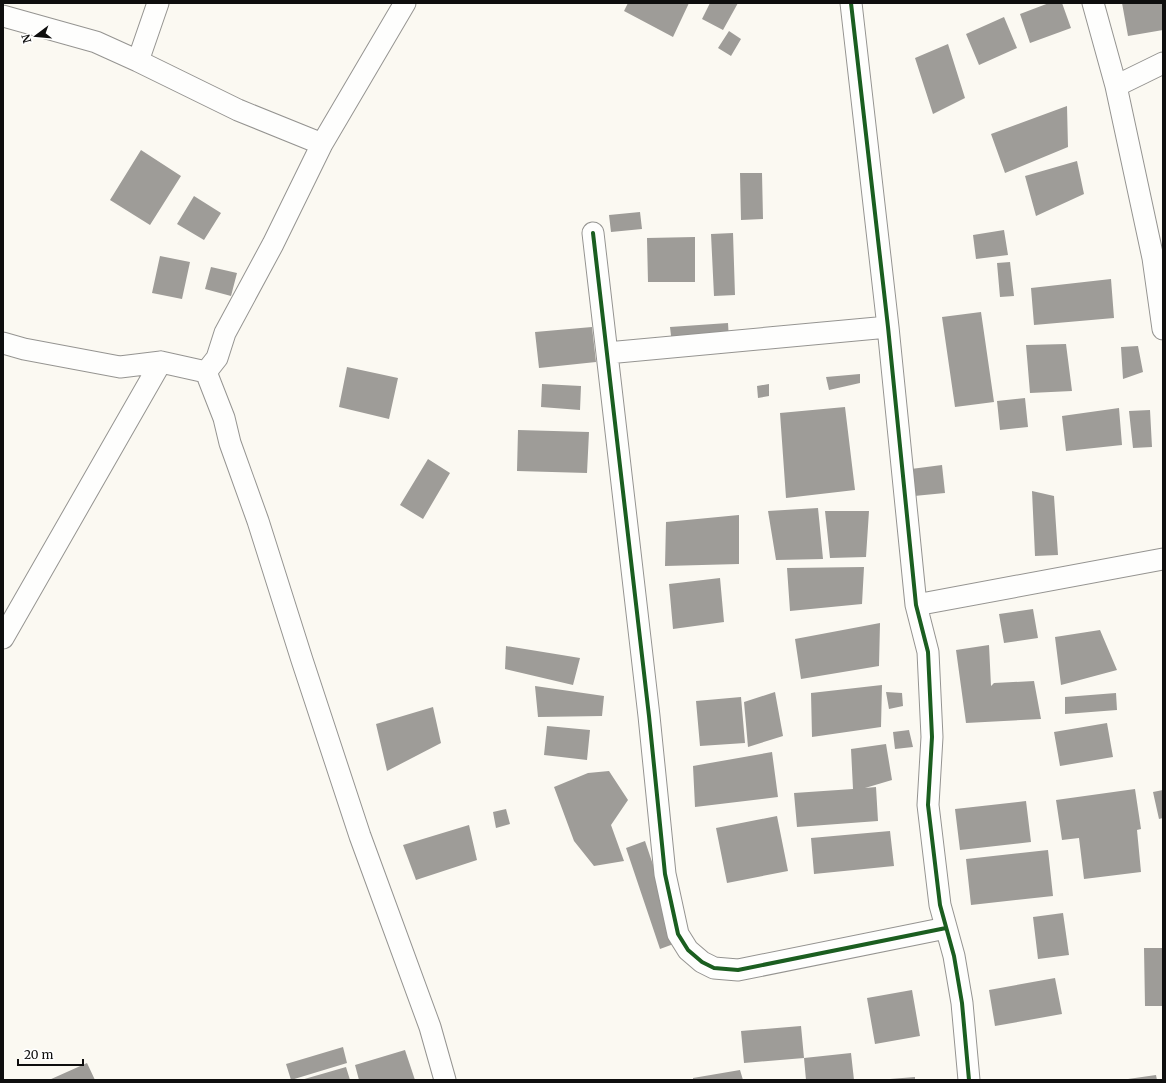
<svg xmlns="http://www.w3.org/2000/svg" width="1166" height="1083" font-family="Merriweather,serif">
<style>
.building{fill:#9e9c98}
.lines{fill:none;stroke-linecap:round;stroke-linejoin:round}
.minor-casing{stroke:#959491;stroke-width:23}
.minor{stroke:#fefefd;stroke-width:21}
.cycleway-casing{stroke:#fff;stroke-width:6}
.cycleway{stroke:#1b5e20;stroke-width:4}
</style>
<rect width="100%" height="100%" fill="#fbf9f2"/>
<path class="building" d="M628,3H689L673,37L624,11Z
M710,3H738L723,30L702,19Z
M1049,3H1062L1071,28L1030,43L1020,14Z
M1122,3H1163V30L1128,36Z
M1004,17L1017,48L979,65L966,34Z
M729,31L741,39L731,56L718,48Z
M948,44L965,98L933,114L915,58Z
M1067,106L1068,147L1005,173L991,134Z
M141,150L181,176L150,225L110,200Z
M1077,161L1084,194L1036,216L1025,176Z
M740,173H762L763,219L741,220Z
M194,196L221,213L204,240L177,224Z
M640,212L642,229L611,232L609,215Z
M1004,230L1008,255L976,259L973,235Z
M733,233L735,295L714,296L711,234Z
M695,237V282H648L647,238Z
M160,256L190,262L182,299L152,293Z
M1010,262L1014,296L1000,297L997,263Z
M211,267L237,273L231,296L205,289Z
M1111,279L1114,318L1034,325L1031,288Z
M981,312L994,402L955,407L942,317Z
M728,323L729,340L672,344L670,327Z
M592,327L596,362L539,368L535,332Z
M1066,344L1072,391L1030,393L1026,345Z
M1138,346L1143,372L1123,379L1121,347Z
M347,367L398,378L389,419L339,407Z
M860,374V383L829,390L826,377Z
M542,384L581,386L580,410L541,407Z
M769,384V396L758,398L757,386Z
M1025,398L1028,427L1000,430L997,401Z
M845,407L855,490L786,498L780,413Z
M1119,408L1122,445L1066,451L1062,416Z
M1150,410L1152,447L1133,448L1129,411Z
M518,430L589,432L587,473L517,471Z
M428,459L450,473L423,519L400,505Z
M942,465L945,493L914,496L911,469Z
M1032,491L1054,496L1058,555L1035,556Z
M818,508L823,559L776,560L768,511Z
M825,511H869L866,557L830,558Z
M739,515V564L665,566L666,522Z
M864,567L862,604L790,611L787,568Z
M720,578L724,622L673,629L669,584Z
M1033,609L1038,638L1004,643L999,614Z
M880,623L879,666L801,679L795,639Z
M1100,630L1117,670L1061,685L1055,637Z
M989,645L991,686L994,683L1034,681L1041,719L966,723L956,650Z
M506,646L580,658L573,685L505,669Z
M882,685L881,727L812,737L811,693Z
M535,686L604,696L602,716L538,717Z
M775,692L783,736L748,747L744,702Z
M886,692L902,693L903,706L889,709Z
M1116,693L1117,710L1065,714V697Z
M741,697L745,743L700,746L696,701Z
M433,707L441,743L387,771L376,724Z
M1107,723L1113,757L1060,766L1054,732Z
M547,726L590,730L587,760L544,755Z
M909,730L913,747L895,749L893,732Z
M886,744L892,780L865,788L876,787L878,821L797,827L794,793L853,789L851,749Z
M772,752L778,797L695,807L693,766Z
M609,771L628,800L611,825L624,861L594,866L574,841L554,787L588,773Z
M1135,789L1141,829L1137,830L1141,872L1084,879L1079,838L1062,840L1056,800Z
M1163,790V818L1159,819L1153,792Z
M1026,801L1031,842L960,850L955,809Z
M506,809L510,824L496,828L493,812Z
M777,816L788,871L727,883L716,828Z
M469,825L477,860L416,880L403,845Z
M890,831L894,866L814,874L811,838Z
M645,841L679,942L660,949L626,848Z
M1048,850L1053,896L971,905L966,859Z
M1063,913L1069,955L1038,959L1033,917Z
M1144,948H1163V1006H1145Z
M1055,978L1062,1014L995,1026L989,990Z
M912,990L920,1036L875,1044L867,998Z
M801,1026L804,1058L851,1053L854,1080H806L804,1058L744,1063L741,1031Z
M343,1047L347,1063L291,1080L286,1064Z
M405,1050L415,1080H359L355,1065Z
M87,1063L95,1080H49Z
M346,1067L350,1080H301Z
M740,1070L743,1080H693V1078Z
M1156,1075L1157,1080H1129L1128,1079Z
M915,1077V1080H890V1079Z"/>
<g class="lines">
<g class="minor-casing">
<path id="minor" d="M851,3L888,327L916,605L928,652L932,737L928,805L940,905L954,956L962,1003L969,1080
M1093,3L1116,86L1153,258L1163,329
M3,16L96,42L138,61L238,110L322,144
M138,61L158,3
M1116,86L1163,63
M593,233L649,716L665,874L678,934L688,950L702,962L714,968L738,970L946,928
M3,343L24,349L120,367L161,362L206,372
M607,353L888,327
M206,372L224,418L230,443L258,521L302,660L360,836L430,1027L445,1080
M206,372L217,358L225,333L273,244L322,144L405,3
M916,605L1163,559
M3,638L161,362"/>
</g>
<use href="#minor" class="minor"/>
<g class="cycleway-casing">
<path id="cycleway" d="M851,3L888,327L916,605L928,652L932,737L928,805L940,905L954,956L962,1003L969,1080
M593,233L649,716L665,874L678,934L688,950L702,962L714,968L738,970L946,928"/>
</g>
<use href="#cycleway" class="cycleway"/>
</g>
<rect width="1166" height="1083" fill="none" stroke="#0e0e0e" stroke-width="8"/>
<g transform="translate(36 36) rotate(254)" stroke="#ffffff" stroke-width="3" paint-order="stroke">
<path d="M0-3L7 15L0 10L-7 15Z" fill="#0e0e0e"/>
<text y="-6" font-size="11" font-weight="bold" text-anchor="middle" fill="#0e0e0e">N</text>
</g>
<path d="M18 1059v6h65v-6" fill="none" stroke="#0e0e0e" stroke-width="2"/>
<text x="24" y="1059" font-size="12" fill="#0e0e0e" stroke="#ffffff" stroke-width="3" paint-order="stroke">20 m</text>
</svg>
